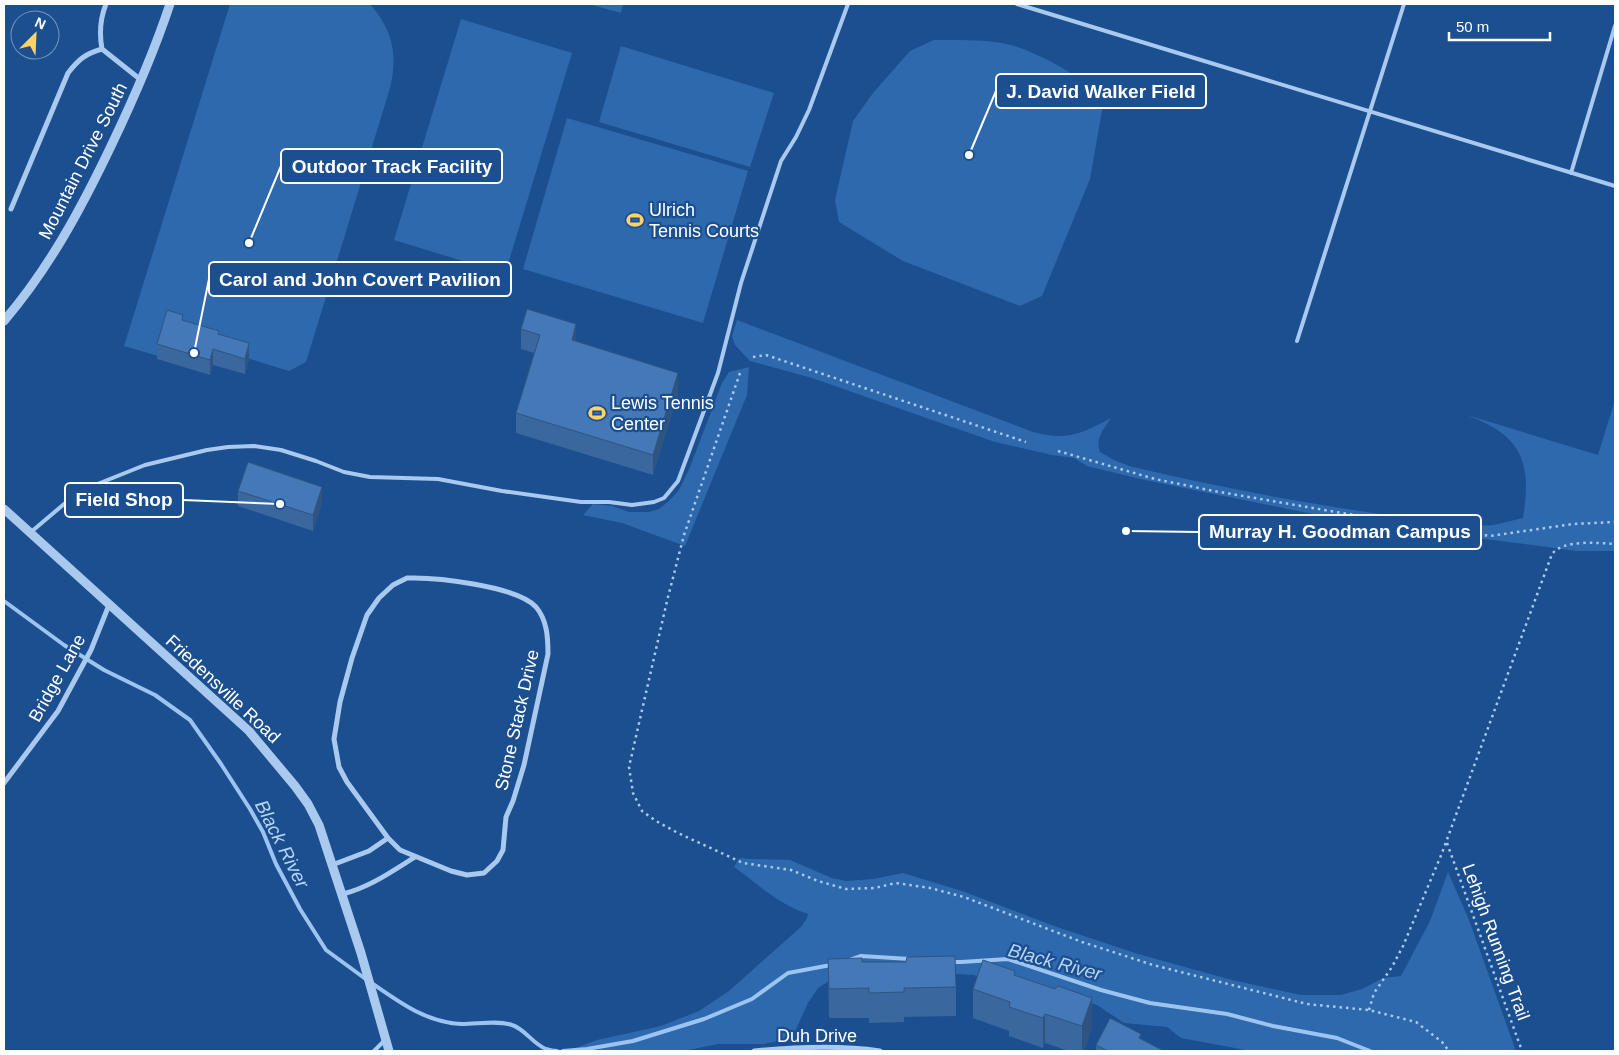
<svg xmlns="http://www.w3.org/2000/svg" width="1619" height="1055" font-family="Helvetica,sans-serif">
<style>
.green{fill:#2e69ad}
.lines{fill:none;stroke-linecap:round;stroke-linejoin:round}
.stream{stroke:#9cc4f0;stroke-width:4}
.path{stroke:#a9c9ee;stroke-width:2.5;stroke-dasharray:2.5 4;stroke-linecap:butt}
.service{stroke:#a9c9ee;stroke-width:4}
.minor{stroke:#a9c9ee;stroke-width:5}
.tertiary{stroke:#a9c9ee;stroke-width:9}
.wall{fill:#3a679d}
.shaded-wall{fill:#305480}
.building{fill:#4478b7;stroke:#305480}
.labels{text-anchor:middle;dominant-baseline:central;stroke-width:4.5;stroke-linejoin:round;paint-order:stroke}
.street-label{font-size:18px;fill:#fff;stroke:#1b4f8f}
.poi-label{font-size:18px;fill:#fff;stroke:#1b4f8f;text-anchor:start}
.water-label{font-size:19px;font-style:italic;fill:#b5d3f5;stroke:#1b4f8f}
.leader{fill:none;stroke:#fff;stroke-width:2}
.callout-dot{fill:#fff;stroke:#1b4f8f;stroke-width:2}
.callout{fill:#1b4f8f;stroke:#fff;stroke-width:2}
.callout-label{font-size:19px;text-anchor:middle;font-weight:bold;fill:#fff}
</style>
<rect width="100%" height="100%" fill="#1b4f8f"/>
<path class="green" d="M230,4H370C393,31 398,54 390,88L306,362L289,371L218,349L158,356L124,346Z
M588,4H623L621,13Z
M461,19L572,53L505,274L394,240Z
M934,40C959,40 987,39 1011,45C1035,52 1070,70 1089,87C1094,92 1098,99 1103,105L1090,179L1042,296L1020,306L903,261L839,222L835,200L853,121L873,93L910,51Z
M621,46L774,93L750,167L599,122Z
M567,118L748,171L703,323L523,269Z
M737,320L1033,432C1067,441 1081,434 1111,418C1104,429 1095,438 1100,452L1114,460L1129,466C1242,493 1357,513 1473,526L1494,525L1523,518C1532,461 1522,436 1467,415L1598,455L1615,400V551H1577L1470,537L1308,513L1140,479L1087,466L1074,458L1052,455L995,442L812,378L750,361L735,345L732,336Z
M749,367L747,395L685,546L622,523L583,515L593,504L612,506L629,512H649L659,509L669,501L679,490L690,467L722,383L729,372Z
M739,858L750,859L790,860L832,878L846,881L873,879L903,873L962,891L1057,927L1138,954L1232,980L1301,995H1341L1362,989L1383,978L1401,976L1430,921L1448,872L1469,920L1516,1051H1251L1181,1038L1167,1027L1124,1023L1097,1005L1045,986L991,983L974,975L866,969L832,979L818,988L808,1003L792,1038L764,1044H718L684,1051H561L573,1049L597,1040L661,1026L699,1011L729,991L802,926L807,918L808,914C779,905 758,884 734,867Z"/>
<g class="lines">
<path class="stream" d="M4,601L64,645L104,670L155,695L190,720L221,764L250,809L263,832L276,864L300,909L326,950L367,980
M850,960L861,956L910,959
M951,962H961L1008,959L1101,990L1150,1003L1227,1014L1273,1026L1337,1038L1370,1051
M373,984C400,1003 428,1023 462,1024C478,1024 497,1020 512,1025C525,1029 533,1044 546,1049C549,1050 553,1051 557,1051
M563,1051L587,1049L633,1041L662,1032L704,1019L752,999L788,973L831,965"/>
<path class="path" d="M753,357L766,355L1026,442
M740,373L684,535L667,601L629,767L633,793L642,811L656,821L678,833L743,863L791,870L818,881L846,889L875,888L896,883L930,888L964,897L1082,942L1153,965L1307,1004L1369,1010L1416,1022L1442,1042L1449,1051
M1058,451L1155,479L1214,491L1336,512L1490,536L1573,524L1615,522
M1447,843L1522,1051
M1369,1010L1374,993L1392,967L1403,946L1442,853L1552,554C1564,539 1598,543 1615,544"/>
<path class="service" d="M1017,4L1615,186
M1571,173L1615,26
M1297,341L1404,4
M31,532L70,499L95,485L145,465L207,450L228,447L254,446L281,450L316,461L344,472L370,477L438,479L502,491L581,502H609L632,505L654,502L664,498L678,481L718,373L741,283L781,161L796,137L809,110L848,4
M374,1051L385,1040"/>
<path class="minor" d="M106,4C100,19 99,33 102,49L141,80
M11,209L68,73C79,59 85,54 102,49
M407,578C435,577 517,586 536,607C547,620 548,637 548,654L524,765L513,801L506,817L503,850L497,861L484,873L467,875L451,871L400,850L388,838L347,782L339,767L334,739L340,702L352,658L367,615L379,598L393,585Z
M4,783L58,711L91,650L109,605
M332,865L369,851L388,838
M343,894C370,887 391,872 415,857
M754,1051C796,1047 839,1045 880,1051"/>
<path class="tertiary" d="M4,321C50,267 82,207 112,144C134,98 154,52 170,4
M4,509L249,731L295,786L308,804L319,825L361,953L389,1051"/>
</g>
<path class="wall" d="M183,321L219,334L249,358L245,374L213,365L210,375L157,359V344Z
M521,329L576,341L678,393L653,475L516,433V413L534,353L521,349Z
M238,491L322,502L313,531L238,506Z
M828,959L862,962L956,987V1016L904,1017V1022L869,1023V1018H829Z
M1015,975L1055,989L1092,1027L1084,1051H1069L1045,1043L1043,1048L1009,1036V1031L973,1018V989Z
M1141,1039L1164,1051H1096V1045Z"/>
<path class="shaded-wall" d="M576,324V344L572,340Z
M249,343V358L245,374V359Z
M213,349V365L210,375V360Z
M678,373V393L653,475V455Z
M322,487V502L313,531V515Z
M1092,998V1027L1084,1051H1082V1026Z
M1045,1014V1043L1043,1048V1018Z"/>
<path class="building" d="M527,309L576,324L572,340L678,373L653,455L516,413L540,335L521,329Z
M167,310L183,315L182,320L219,331L218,334L249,343L245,359L213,349L210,360L157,344Z
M248,462L322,487L313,515L238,491Z
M955,956L956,987L904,988V992L869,993V988L829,989L828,959L862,958V962H906L907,957Z
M983,960L1015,971L1014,975L1055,989L1058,986L1092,998L1082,1026L1045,1014L1043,1018L1009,1007L1010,1002L973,989Z
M1110,1018L1141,1034L1139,1038L1164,1051H1108L1096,1045Z"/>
<defs>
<g id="stadium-bare" transform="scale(1.35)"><path d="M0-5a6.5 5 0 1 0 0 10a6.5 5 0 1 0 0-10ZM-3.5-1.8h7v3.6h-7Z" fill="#ffd166" stroke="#1b4f8f" stroke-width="2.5" paint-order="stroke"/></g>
</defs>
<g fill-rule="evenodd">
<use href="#stadium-bare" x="635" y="220"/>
<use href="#stadium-bare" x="597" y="413"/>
</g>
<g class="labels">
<g class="street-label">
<text transform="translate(83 161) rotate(-63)">Mountain Drive South</text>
<text transform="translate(57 678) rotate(-61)">Bridge Lane</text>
<text transform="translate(223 689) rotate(43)">Friedensville Road</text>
<text transform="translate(517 720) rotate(-77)">Stone Stack Drive</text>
<text transform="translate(1496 942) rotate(70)">Lehigh Running Trail</text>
<text x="817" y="1036">Duh Drive</text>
</g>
<g class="poi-label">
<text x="649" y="210">Ulrich<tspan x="649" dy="21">Tennis Courts</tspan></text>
<text x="611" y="403">Lewis Tennis<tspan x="611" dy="21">Center</tspan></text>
</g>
<g class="water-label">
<text transform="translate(282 844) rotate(63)">Black River</text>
<text transform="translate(1055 962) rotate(15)">Black River</text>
</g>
</g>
<path class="leader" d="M969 155L996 91M249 243L281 166M194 353L209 279M280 504L183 500M1126 531L1199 532"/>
<g class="callout-dot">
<circle cx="969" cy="155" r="5"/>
<circle cx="249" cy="243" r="5"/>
<circle cx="194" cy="353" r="5"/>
<circle cx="280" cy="504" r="5"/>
<circle cx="1126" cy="531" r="5"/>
</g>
<g class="callout">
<rect x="996" y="74" width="210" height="34" rx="5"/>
<rect x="281" y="149" width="221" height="34" rx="5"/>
<rect x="209" y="262" width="302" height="34" rx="5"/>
<rect x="65" y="483" width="118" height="34" rx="5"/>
<rect x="1199" y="515" width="282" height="34" rx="5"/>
</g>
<g class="callout-label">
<text x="1101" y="98">J. David Walker Field</text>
<text x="392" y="173">Outdoor Track Facility</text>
<text x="360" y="286">Carol and John Covert Pavilion</text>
<text x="124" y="506">Field Shop</text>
<text x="1340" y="538">Murray H. Goodman Campus</text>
</g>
<rect width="1619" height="1055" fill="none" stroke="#ffffff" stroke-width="10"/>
<g transform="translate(35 35) rotate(24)"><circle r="24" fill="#1b4f8f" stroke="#7695bc"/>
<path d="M0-4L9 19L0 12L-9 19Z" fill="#ffd166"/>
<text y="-8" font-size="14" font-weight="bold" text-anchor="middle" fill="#ffffff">N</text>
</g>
<path d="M1449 32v8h101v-8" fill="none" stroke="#ffffff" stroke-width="2.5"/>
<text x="1456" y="32" font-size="15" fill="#ffffff" stroke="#1b4f8f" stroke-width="4" paint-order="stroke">50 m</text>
</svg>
